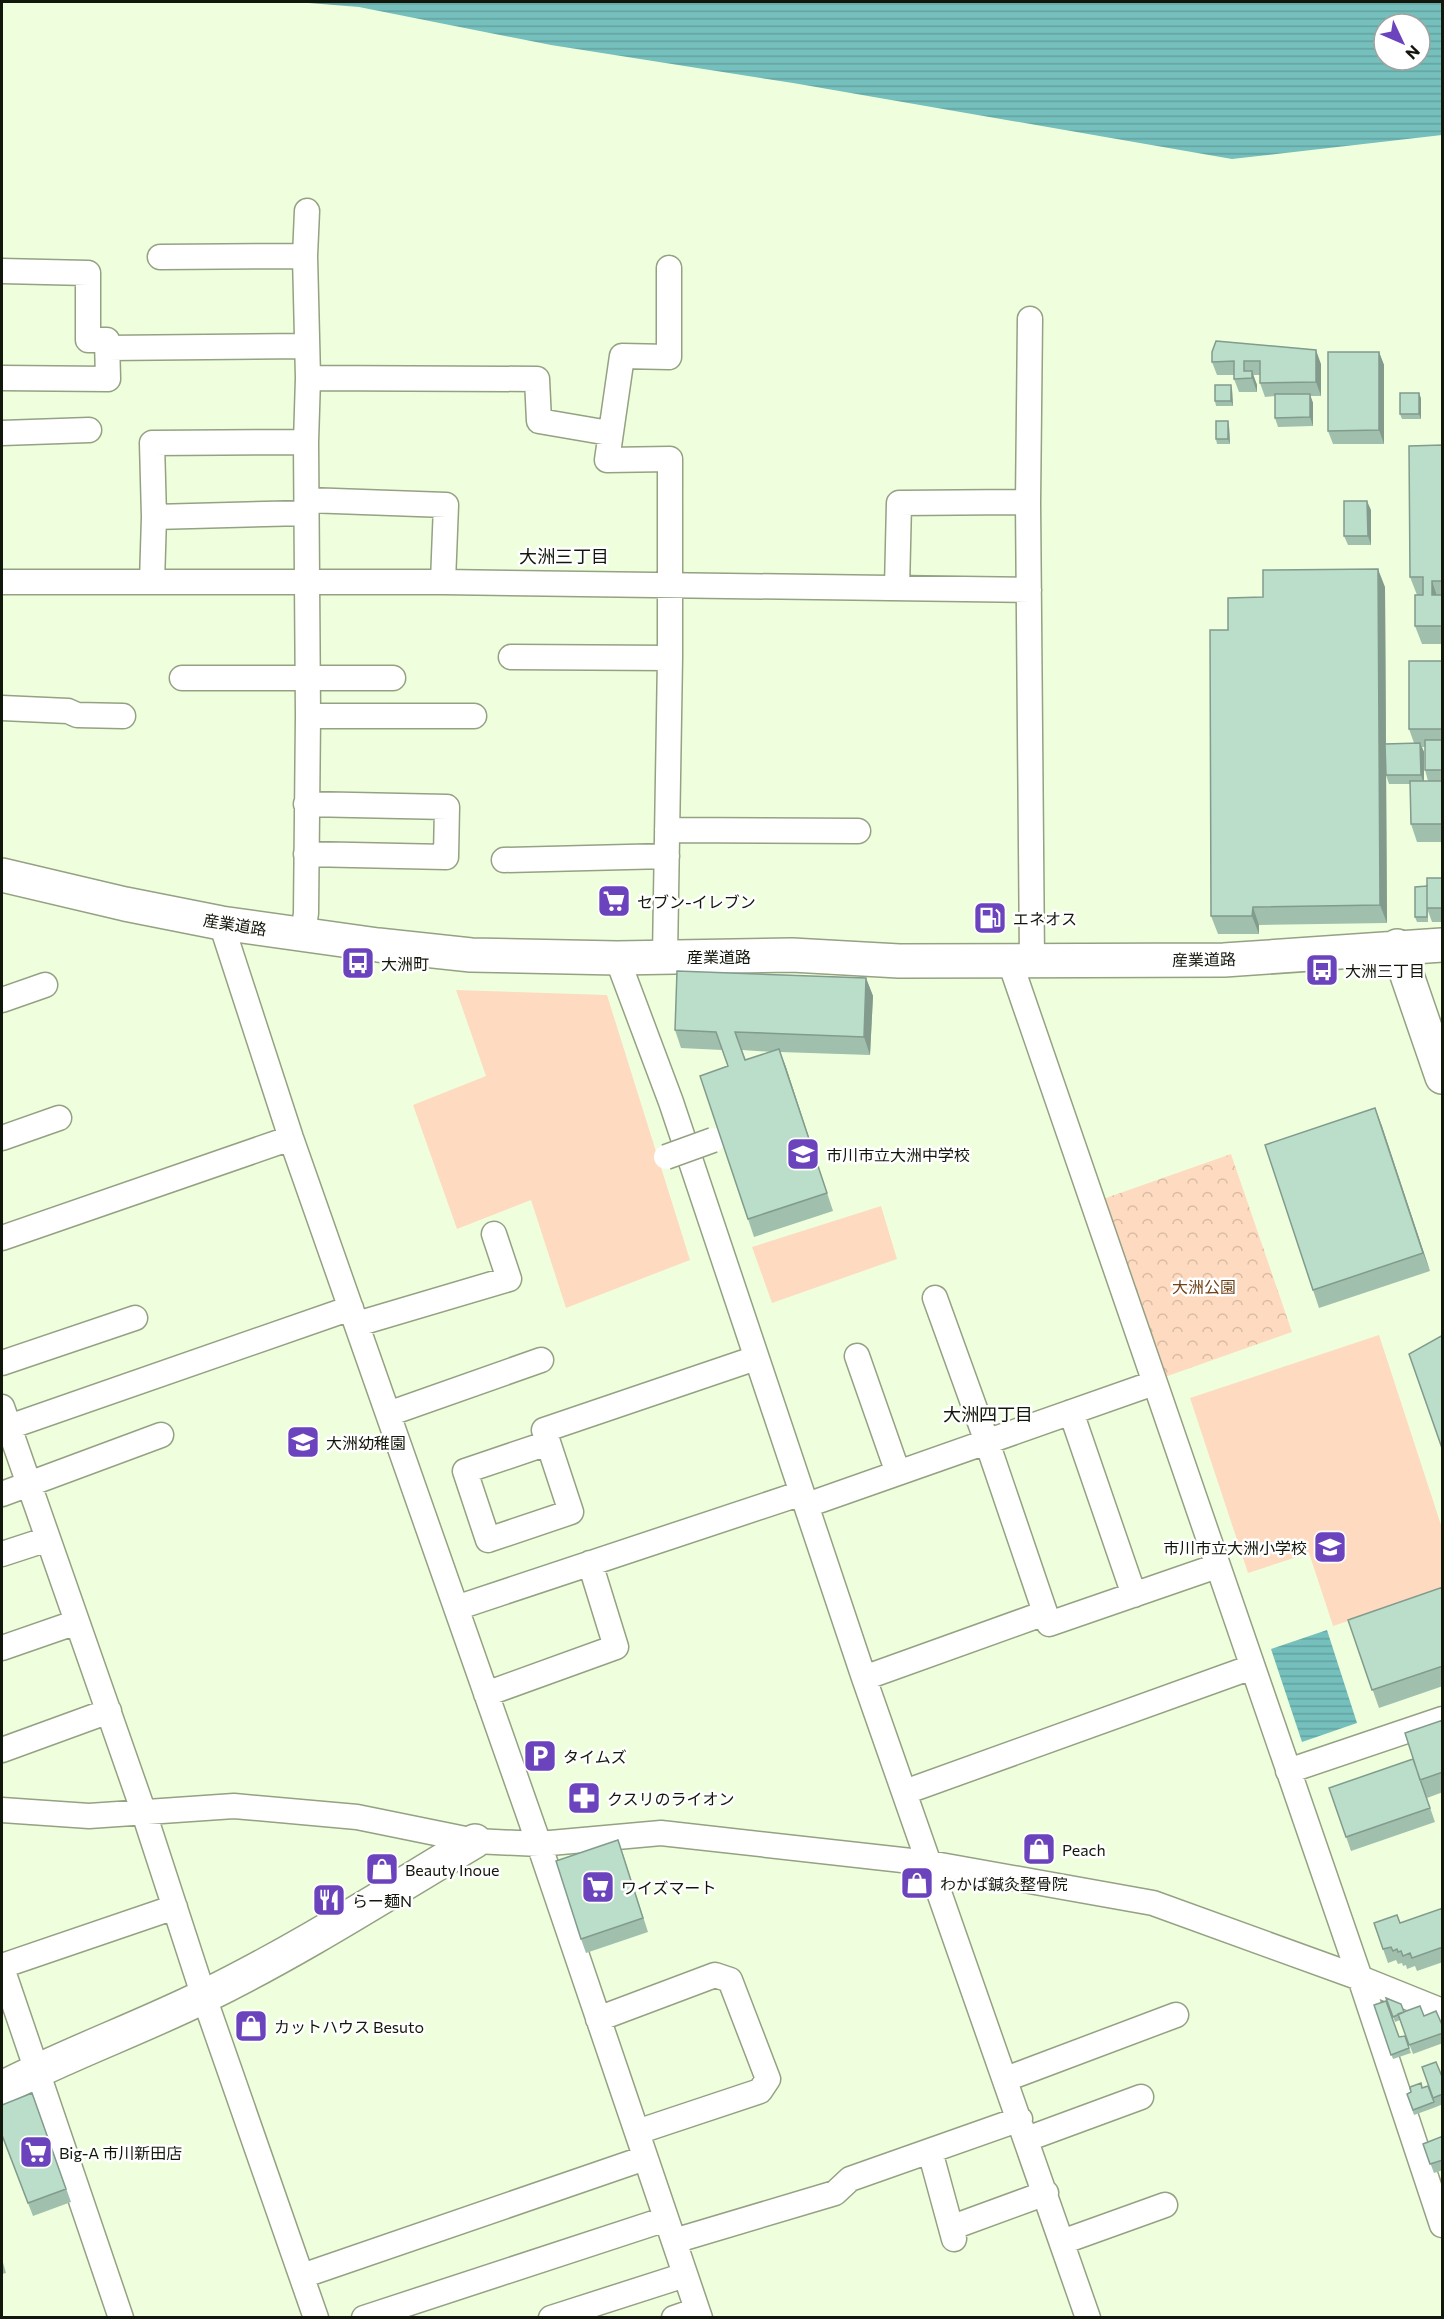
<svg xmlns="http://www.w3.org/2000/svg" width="1444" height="2319" font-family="Commissioner,'Noto Sans JP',sans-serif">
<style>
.park{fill:url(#park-crowns)}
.garden{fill:#fedbc0}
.water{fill:url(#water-rules);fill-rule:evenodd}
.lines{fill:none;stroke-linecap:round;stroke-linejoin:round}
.street-casing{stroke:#94a182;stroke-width:27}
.secondary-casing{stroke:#94a182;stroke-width:36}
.street{stroke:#fff;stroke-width:24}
.secondary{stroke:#fff;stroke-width:33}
.street-bridge-casing{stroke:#94a182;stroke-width:27;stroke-linecap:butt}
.street-bridge{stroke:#fff;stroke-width:24}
.wall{fill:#a0bfad;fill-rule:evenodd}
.shaded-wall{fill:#829b8d}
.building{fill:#badec9;stroke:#829b8d;stroke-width:1.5}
.labels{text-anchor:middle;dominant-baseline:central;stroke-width:5;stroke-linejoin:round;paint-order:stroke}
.poi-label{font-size:16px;fill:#12170b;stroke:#fff;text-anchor:start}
.street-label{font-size:16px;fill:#12170b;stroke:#fff}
.park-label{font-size:16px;fill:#6f4218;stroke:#fff}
.neighbourhood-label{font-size:18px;fill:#12170b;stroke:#fff}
</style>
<defs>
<pattern id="park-crowns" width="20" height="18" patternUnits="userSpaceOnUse" patternTransform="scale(1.5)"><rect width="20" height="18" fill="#fedbc0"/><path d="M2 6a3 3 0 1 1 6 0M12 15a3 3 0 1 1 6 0" fill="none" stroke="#d9bba4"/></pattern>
<pattern id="water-rules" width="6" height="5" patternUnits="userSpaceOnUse" patternTransform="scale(1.5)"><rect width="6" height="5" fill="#75bfbd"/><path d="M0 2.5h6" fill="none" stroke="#64a3a1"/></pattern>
</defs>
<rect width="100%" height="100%" fill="#efffdd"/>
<path class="park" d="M1231,1154L1292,1332L1162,1378L1103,1199Z"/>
<path class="garden" d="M456,990L607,995L690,1260L566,1308L531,1200L457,1229L413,1105L486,1076Z
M881,1206L897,1259L772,1303L752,1247Z
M1379,1335L1442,1528V1590L1333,1626L1309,1553L1248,1573L1190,1398Z"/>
<path class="water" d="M296,2H1442V135L1232,159L793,83L551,45L359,7ZM1384,24H1420V60H1384Z
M1327,1630L1357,1723L1302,1742L1271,1649Z"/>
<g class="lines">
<g class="street-casing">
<path id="street" d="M160,257L305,256
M2,271L88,273V340H107L108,379L2,378
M1030,319L1028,502L1032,961
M108,348L306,346
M308,378L537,379L539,421L609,433
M2,433L89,430
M307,500L446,505L443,582
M154,517L306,513
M2,582H443L1029,590
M152,582L154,517L152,443L306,442
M897,588L899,503L1028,502
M511,657L670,658
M182,678H393
M2,708L68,711L77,715L123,716
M308,716H474
M306,804L447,807L446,857L306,854
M667,830L858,831
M504,860L667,856
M221,923L291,1138L539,1844L700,2318
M303,935L306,913L308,716L306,442L308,378L305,256L307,211
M665,956L670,658V459L607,460L622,356L669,357V268
M617,958L671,1102L864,1678L1088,2318
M1010,962L1360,1978L1442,2225
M2,1000L45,985
M2,1138L59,1118
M2,1238L291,1138
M935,1298L987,1442L1049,1624L1217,1566
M357,1324L509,1279L494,1234
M857,1356L898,1473
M2,1363L135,1318
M2,1407L144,1813L204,1997L316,2318
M1071,1412L1134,1595
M388,1414L541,1360
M9,1427L351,1308
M548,1443L465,1471L488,1540L571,1512L544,1430L756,1358
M2,1494L161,1435
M807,1505L1154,1383
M2,1554L48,1539
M456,1608L802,1493
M2,1648L77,1622
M864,1678L1045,1613
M486,1694L616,1647L590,1563
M2,1750L109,1711
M1288,1771L1442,1719
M905,1792L1252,1667
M2,1810L89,1816L234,1806L357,1817L475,1841L539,1844L661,1833L929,1863L1153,1903L1360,1978L1442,2011
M2,1966L175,1907
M2,1968L121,2318
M598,2019L715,1975L730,1980L768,2079L760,2091L637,2132
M1006,2079L1176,2015
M1027,2139L1141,2097
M930,2151L954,2239
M953,2227L1046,2193
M674,2241L835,2193L850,2179L1020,2119
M1062,2242L1165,2205
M302,2276L645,2158
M364,2318L666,2219
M551,2318L685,2275
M674,2318L697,2310"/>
</g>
<g class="secondary-casing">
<path id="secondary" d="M2,875L125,904L221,923L378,945L471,955L617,958L792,955L899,961L1224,960L1442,945
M1397,946L1442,1077
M2,2088C68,2054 138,2029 205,1996C299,1950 386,1894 475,1841"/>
</g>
<use href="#street" class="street"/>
<use href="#secondary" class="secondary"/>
<g class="street-bridge-casing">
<path id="street-bridge" d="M666,1157L713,1140"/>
</g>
<use href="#street-bridge" class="street-bridge"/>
</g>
<path class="wall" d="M1212,352L1321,364V396H1310L1313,403V426L1278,427L1275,418V396L1265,397L1260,383V375H1253L1257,385V392H1239L1234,379V375H1217L1212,362Z
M1379,352L1384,365V444H1333L1328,431Z
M1232,389L1233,406H1216L1215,401Z
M1421,398V419H1402L1400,414Z
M1229,426L1230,444H1217L1216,439Z
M1443,445V644H1422L1415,626L1423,595H1417L1410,577Z
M1371,510V545H1348L1344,536Z
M1385,587L1386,744L1414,743L1409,729L1443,661V842H1417L1411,824L1410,784H1389L1386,775L1387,923L1259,925V934H1218L1211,916L1228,630L1263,597ZM1422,747H1425V770L1428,781H1424V752Z
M1443,878V922H1432L1428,911V922H1417L1415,917L1427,886Z
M866,978L873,996L870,1055L780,1052L833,1211L754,1237L748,1219L728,1066L722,1050L681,1048L675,1030ZM742,1050L772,1052L746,1060Z
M1375,1108L1430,1271L1319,1308L1313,1290Z
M1443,1587V1686L1379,1708L1348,1620Z
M1443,1720V1792L1427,1798L1426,1796L1435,1822L1351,1851L1329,1788L1413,1759Z
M623,1854L648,1932L586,1953L581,1939Z
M1443,1908V1962L1417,1971L1415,1966L1407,1969L1406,1965L1403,1966L1402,1963L1398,1964L1396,1960L1388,1963L1383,1949L1400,1923Z
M1386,1998L1404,2012L1424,2016L1443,2027V2043L1413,2054L1400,2020L1395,2022Z
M1374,2005L1399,2037L1405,2036L1411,2053L1393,2059Z
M1422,2067L1443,2079V2104L1436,2107Z
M1428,2086L1436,2107L1414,2115L1407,2094Z
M32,2093L71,2202L33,2216L2,2136Z
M1443,2136V2170L1434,2173L1423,2144Z
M2,2259L6,2273L2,2274Z"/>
<path class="shaded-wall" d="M1316,350L1321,364V396L1316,382Z
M1379,352L1384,365V444L1379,430Z
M1252,371L1257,385V392L1252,378Z
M1231,385L1232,389L1233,406L1231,401Z
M1419,393L1421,398V419L1419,414Z
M1310,394L1313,403V426L1310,417Z
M1228,421L1229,426L1230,444L1228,439Z
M1367,501L1371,510V545L1368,536Z
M1378,569L1385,587L1387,923L1380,905Z
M1432,581L1438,599L1432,595Z
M1420,743L1424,752V784L1421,775Z
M1253,907L1259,925V934L1252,916Z
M866,978L873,996L870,1055L864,1037Z
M779,1049L786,1067L833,1211Z
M1375,1108L1382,1126L1430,1271L1423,1253Z"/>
<path class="building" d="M1216,341L1316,350V382L1260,383V361H1244V371H1252V378L1234,379V361L1212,362V352Z
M1328,352H1379V430L1328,431Z
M1215,385H1231V401H1215Z
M1400,393H1419V414H1400Z
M1275,394H1310V417L1275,418Z
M1216,421H1228V439H1216Z
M1443,445V581H1432V595H1443V626H1415V595H1423V577H1410L1409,446Z
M1344,501H1367L1368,536H1344Z
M1378,569L1380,905L1253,907L1252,916H1211L1210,630H1228V598L1263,597V570Z
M1409,661H1443V729H1409Z
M1425,740H1443V770H1425Z
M1420,743L1421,775H1386L1385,744Z
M1410,781H1443V824H1411Z
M1427,878H1443V908H1427Z
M1427,886V917H1415V887Z
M677,971L866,978L864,1037L735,1032L745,1060L779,1049L827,1193L748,1219L700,1076L728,1066L716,1032L675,1030Z
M1375,1108L1423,1253L1313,1290L1265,1145Z
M1443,1335V1451L1409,1354Z
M1443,1587V1666L1372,1690L1348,1620Z
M1443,1720V1772L1420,1780L1405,1733Z
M1413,1759L1430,1808L1346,1837L1329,1788Z
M618,1840L643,1918L581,1939L556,1861Z
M1443,1908V1947L1412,1958L1410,1953L1403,1956L1401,1951L1398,1952L1397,1949L1393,1951L1391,1947L1383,1949L1374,1923L1397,1915L1400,1923Z
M1386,1998L1401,2004L1404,2012L1393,2017Z
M1386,2001L1399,2037L1405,2036L1409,2048L1391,2055L1374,2005Z
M1420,2006L1424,2016L1436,2011L1443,2027V2033L1409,2045L1398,2014Z
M1436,2062L1443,2079V2094L1433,2098L1422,2067Z
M1421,2083L1422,2088L1428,2086L1434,2102L1413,2110L1407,2094L1411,2092L1410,2087Z
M32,2093L66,2189L28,2203L2,2135V2105Z
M1443,2136V2160L1430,2164L1423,2144Z"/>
<defs>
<g id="supermarket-square" transform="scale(1.725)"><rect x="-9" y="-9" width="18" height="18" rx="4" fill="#6b44bd" stroke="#fff"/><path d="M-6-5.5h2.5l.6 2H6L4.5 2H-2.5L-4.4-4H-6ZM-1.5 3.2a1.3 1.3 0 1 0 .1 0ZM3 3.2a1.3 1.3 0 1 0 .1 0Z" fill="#fff"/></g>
<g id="fuel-square" transform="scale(1.725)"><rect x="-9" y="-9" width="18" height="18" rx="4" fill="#6b44bd" stroke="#fff"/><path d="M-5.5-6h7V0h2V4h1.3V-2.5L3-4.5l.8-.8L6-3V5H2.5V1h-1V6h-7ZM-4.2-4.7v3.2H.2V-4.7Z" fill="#fff"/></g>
<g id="bus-square" transform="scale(1.725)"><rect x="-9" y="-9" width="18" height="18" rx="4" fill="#6b44bd" stroke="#fff"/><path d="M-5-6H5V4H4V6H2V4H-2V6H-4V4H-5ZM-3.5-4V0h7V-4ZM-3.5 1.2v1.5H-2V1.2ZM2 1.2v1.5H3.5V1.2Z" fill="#fff"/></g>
<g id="school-square" transform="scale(1.725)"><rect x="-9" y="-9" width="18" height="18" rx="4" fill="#6b44bd" stroke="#fff"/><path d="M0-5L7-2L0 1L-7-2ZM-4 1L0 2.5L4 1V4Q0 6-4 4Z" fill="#fff"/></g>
<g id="parking-square" transform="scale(1.725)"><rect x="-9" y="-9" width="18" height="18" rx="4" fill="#6b44bd" stroke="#fff"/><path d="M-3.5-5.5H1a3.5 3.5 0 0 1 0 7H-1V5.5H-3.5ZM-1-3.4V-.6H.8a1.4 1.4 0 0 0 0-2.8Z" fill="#fff"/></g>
<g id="pharmacy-square" transform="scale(1.725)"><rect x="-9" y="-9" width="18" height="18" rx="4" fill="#6b44bd" stroke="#fff"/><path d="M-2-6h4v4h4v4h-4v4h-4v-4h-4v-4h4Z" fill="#fff"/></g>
<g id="shop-square" transform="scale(1.725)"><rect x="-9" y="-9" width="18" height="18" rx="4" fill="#6b44bd" stroke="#fff"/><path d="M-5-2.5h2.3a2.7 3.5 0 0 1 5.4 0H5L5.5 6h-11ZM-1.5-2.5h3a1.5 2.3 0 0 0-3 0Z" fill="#fff"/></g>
<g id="restaurant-square" transform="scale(1.725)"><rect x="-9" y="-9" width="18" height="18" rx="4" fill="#6b44bd" stroke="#fff"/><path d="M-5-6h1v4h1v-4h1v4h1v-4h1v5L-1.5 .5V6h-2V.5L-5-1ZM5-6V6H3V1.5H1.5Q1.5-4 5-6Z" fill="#fff"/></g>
</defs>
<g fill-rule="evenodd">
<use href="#supermarket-square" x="614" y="901"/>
<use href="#fuel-square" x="990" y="918"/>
<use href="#bus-square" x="358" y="963"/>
<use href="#bus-square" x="1322" y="970"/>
<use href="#school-square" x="803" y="1154"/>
<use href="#school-square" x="303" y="1442"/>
<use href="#school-square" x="1330" y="1547"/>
<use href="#parking-square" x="540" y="1756"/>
<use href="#pharmacy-square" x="584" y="1798"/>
<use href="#shop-square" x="1039" y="1849"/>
<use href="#shop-square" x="382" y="1869"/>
<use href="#shop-square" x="917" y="1883"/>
<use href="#supermarket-square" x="598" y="1887"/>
<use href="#restaurant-square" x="329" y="1900"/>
<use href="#shop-square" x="251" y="2026"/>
<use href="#supermarket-square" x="36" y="2152"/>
</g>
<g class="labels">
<g class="poi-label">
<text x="637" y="901">セブン-イレブン</text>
<text x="1013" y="918">エネオス</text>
<text x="381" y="963">大洲町</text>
<text x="1345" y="970">大洲三丁目</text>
<text x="826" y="1154">市川市立大洲中学校</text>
<text x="326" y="1442">大洲幼稚園</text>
<text x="1307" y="1547" text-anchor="end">市川市立大洲小学校</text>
<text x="563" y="1756">タイムズ</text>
<text x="607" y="1798">クスリのライオン</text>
<text x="1062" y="1849">Peach</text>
<text x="405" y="1869">Beauty Inoue</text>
<text x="940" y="1883">わかば鍼灸整骨院</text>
<text x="621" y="1887">ワイズマート</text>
<text x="352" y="1900">らー麺N</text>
<text x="274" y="2026">カットハウス Besuto</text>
<text x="59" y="2152">Big-A 市川新田店</text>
</g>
<g class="street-label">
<text transform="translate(235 924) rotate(9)">産業道路</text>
<text x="719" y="956">産業道路</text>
<text transform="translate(1204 959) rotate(-1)">産業道路</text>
</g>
<g class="park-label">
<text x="1204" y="1286">大洲公園</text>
</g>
<g class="neighbourhood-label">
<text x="564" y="556">大洲三丁目</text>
<text x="988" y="1414">大洲四丁目</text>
</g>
</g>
<rect width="1444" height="2319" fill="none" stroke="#12170b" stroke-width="6"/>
<g transform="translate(1402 42) rotate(134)"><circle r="28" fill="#ffffff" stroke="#a0a29d" stroke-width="1.5"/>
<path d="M0-4.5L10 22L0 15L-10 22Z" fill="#6b44bd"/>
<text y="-9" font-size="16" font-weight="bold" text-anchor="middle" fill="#12170b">N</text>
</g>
</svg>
